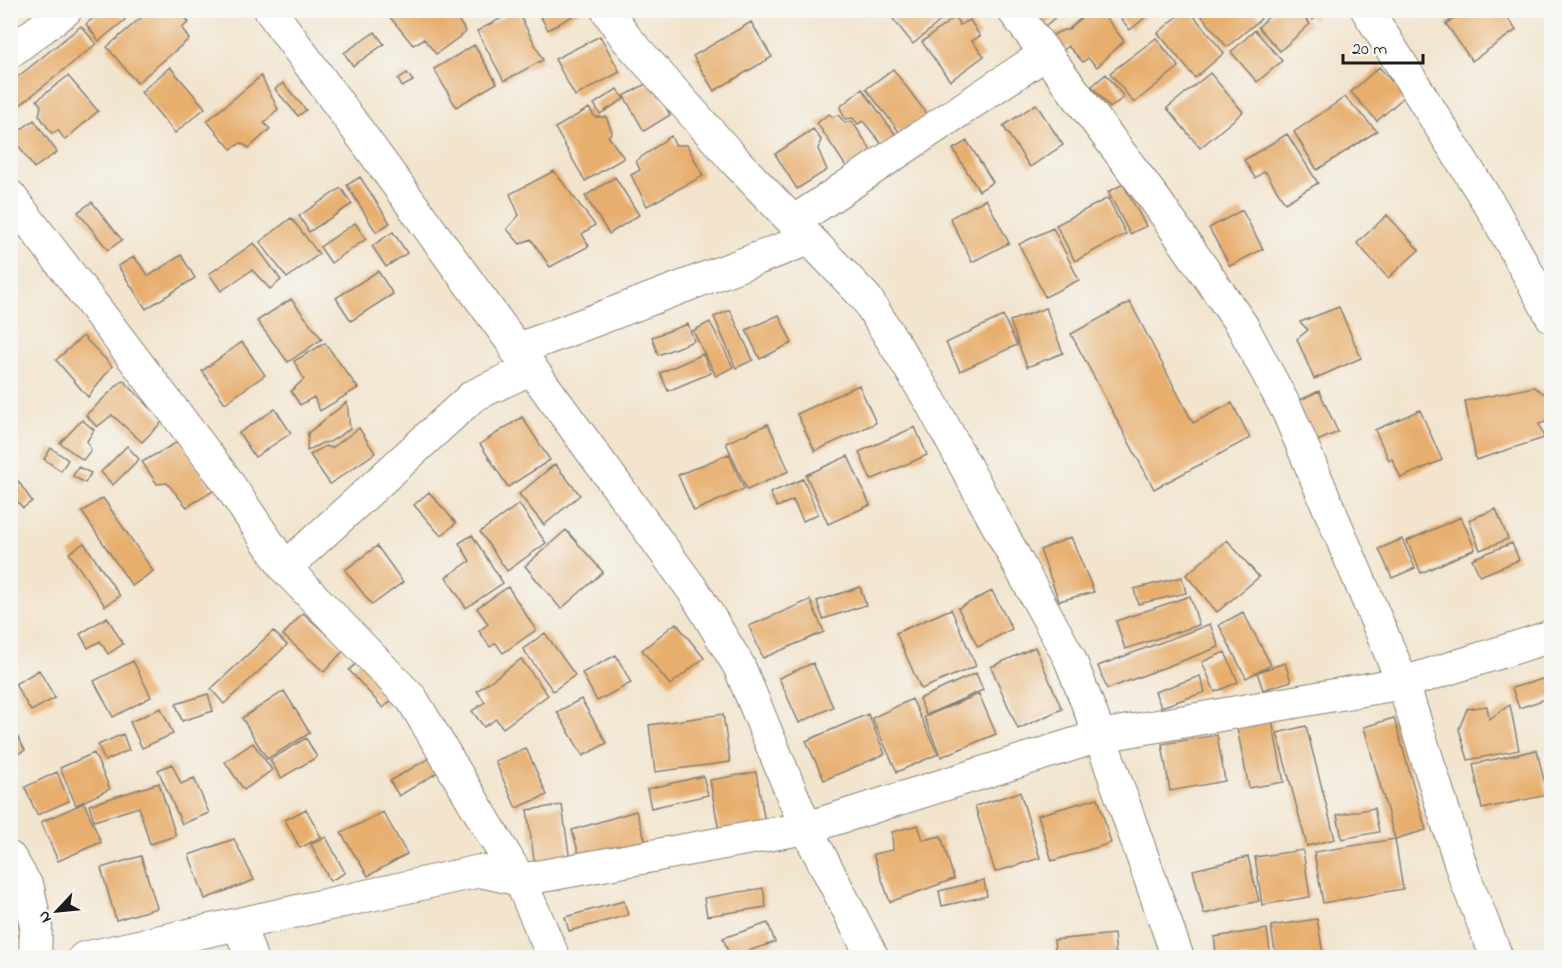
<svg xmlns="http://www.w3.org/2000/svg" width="1562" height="968" font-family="'Indie Flower',sans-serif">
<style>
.building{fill:#e7ae6d}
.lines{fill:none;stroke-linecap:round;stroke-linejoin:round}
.minor-casing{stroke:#878074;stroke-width:34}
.minor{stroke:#fff;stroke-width:32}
</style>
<rect width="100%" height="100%" fill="#f6f6f2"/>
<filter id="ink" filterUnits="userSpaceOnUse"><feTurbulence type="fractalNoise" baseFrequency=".0167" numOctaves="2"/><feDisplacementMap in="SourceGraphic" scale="12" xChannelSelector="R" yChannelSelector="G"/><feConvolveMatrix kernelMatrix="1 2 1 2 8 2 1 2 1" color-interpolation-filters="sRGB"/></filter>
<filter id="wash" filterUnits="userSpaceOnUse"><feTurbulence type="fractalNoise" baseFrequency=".008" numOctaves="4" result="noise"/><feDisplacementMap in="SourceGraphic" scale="24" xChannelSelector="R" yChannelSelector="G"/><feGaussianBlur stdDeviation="1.35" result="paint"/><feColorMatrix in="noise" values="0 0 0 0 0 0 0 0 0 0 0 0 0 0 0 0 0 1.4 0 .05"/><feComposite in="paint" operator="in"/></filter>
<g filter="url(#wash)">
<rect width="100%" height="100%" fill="#f2e4cd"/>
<g id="blocks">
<path class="building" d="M103,10H117L125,20L99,41L86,24Z
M150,10H166L168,13L171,10H179L189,22L182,28L189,39L137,83L107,47Z
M398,10H452L466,32L436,54L424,39L413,45L389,16Z
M517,10L543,60L504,81L477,31Z
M537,10H583L548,30Z
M886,10H943L944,18L913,44Z
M1032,10H1052L1057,16L1045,26Z
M1090,10H1100L1124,41L1097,67L1088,58L1083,62L1068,46L1063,51L1051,36L1063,30H1068Z
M1114,10H1154L1130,30Z
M1185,10H1189L1224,53L1195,78L1158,33Z
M1197,10H1254L1261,19L1227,47Z
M1276,10H1298L1310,24L1280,51L1258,27Z
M1305,10H1323L1313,20Z
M1465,10H1502L1516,30L1472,61L1446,24Z
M955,17L960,25L970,20L980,36L972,41L984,56L950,81L922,42Z
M751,22L772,57L714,91L693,56Z
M81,26L96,44L10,113V83Z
M1255,30L1282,61L1257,82L1231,52Z
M375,32L384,44L353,66L344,53Z
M600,36L620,72L575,96L555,59Z
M1156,38L1179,67L1134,103L1110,73Z
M474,45L497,83L456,107L434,69Z
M170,67L205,108L175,133L141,92Z
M1379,67L1405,96L1377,121L1351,92Z
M893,69L927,114L901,134L866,89Z
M407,73L413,81L402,87L398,79Z
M1210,73L1243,112L1200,148L1167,108Z
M1106,74L1124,97L1110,108L1092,86Z
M68,76L98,111L65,140L58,130L52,134L39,115L41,106L37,100Z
M261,76L278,109L264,123L270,129L249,148L241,143L231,149L207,121Z
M651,81L670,115L644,131L624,96Z
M283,83L306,110L298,116L275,89Z
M617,89L624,99L600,114L594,104Z
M862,89L898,138L884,147L863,121L858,124L853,118L845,119L840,107Z
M1345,97L1377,131L1317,170L1294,132Z
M1036,104L1063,145L1030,167L1003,126Z
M589,108L595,117H606L612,132L608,136L624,158L585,181L555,128Z
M829,114L833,117L838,115L845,123L852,121L874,155L849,171L817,123Z
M34,120L57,152L34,168L12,136Z
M813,129L821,140L818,149L827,170L797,189L775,154Z
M1287,134L1318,183L1285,203L1265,171L1255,178L1244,160Z
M671,136L675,145H687L703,176L647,206L631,175L640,170L636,161Z
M967,141L993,182L979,191L953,149Z
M554,171L595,225L582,234L589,246L550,267L531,239L520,244L507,229L519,215L510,194Z
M360,177L390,223L376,232L347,185Z
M615,177L639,215L609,234L585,196Z
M1123,184L1146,226L1130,234L1108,192Z
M341,188L352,204L309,232L299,216Z
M1108,198L1126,234L1075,261L1056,225Z
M986,199L1009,243L972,262L950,218Z
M92,202L122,240L108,250L78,212Z
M1242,210L1263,249L1230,266L1209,228Z
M1387,215L1419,250L1388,278L1357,243Z
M291,218L319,254L287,278L260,242Z
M19,223L26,231L12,243L10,241V231Z
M355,223L366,239L331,263L320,247Z
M1053,228L1079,280L1045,297L1019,244Z
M393,232L407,253L386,267L372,246Z
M254,243L281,280L270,289L252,270L221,291L209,274Z
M181,255L195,278L146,309L118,266L134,257L149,276Z
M378,271L393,294L351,321L336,298Z
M291,299L322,339L288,362L257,321Z
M1130,302L1193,423L1232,403L1250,438L1154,489L1071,334Z
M1339,307L1361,358L1314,379L1297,339L1308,330L1300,322Z
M1046,308L1063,353L1027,367L1010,321Z
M730,310L753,360L736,368L714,317Z
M779,315L792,343L760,359L746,330Z
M1003,316L1017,345L960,371L946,343Z
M710,322L733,367L716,376L693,331Z
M688,324L694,341L658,355L652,337Z
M83,336L112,366L88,397L56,360Z
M242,342L265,375L225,403L202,371Z
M325,343L358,388L320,411L314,397L300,405L291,391L304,379L294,361Z
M703,354L711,373L668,391L660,373Z
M123,380L163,421L142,442L112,415L97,427L86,415Z
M859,385L876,423L815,451L797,414Z
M1534,387L1546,395L1552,417V420L1539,424L1544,438L1476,460L1465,401Z
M1319,391L1338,432L1315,442L1296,402Z
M347,402L350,429L330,442L322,443L307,451L308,433Z
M275,409L291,433L255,457L239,433Z
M1420,410L1442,460L1401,478L1392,459L1389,460L1375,430Z
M522,417L550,460L508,487L480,444Z
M82,420L94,430L87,441L91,450L83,460L60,443Z
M768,424L789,471L747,490L726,443Z
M915,427L927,455L871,480L859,452Z
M359,428L375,453L330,484L310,455L325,446L332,448Z
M181,440L213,491L187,507L167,483L157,484L142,462Z
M127,446L139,459L113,485L101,472Z
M51,448L68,460L61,471L44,459Z
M729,454L744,489L694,511L678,475Z
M848,456L870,505L828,524L806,475Z
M555,464L580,495L544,525L519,494Z
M78,467L91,473L85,483L73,476Z
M803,479L818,514L803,521L793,500L777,507L770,493Z
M18,481L32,501L23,508L10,492V487Z
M429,492L456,523L441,536L414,505Z
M103,498L153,571L132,586L82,512Z
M519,504L546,543L507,571L480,532Z
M1496,509L1508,539L1480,550L1469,520Z
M1461,517L1475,549L1421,573L1407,541Z
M566,530L603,572L561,609L525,566Z
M472,535L503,583L466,608L446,577L470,561L459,543Z
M1071,537L1094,592L1059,601L1040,550Z
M1402,539L1415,568L1392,578L1379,549Z
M1227,540L1259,577L1217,612L1186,575Z
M84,543L120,596L105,606L69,553Z
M1512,543L1519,560L1480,576L1472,559Z
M377,546L403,582L372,605L345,570Z
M1182,577L1186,593L1138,604L1134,589Z
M508,587L536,630L503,653L496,643L490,647L479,631L488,624L477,608Z
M860,587L866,605L823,619L817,601Z
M992,591L1012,629L978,647L958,608Z
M1190,596L1199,625L1125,649L1116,621Z
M810,600L824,632L763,658L749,626Z
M951,609L976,666L921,689L896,633Z
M1243,612L1271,665L1258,672L1285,663L1291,681L1263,690L1257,672L1246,678L1219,625Z
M303,613L344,650L324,672L283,635Z
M107,617L123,644L108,654L100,641L88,648L80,634Z
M676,623L704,658L670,685L642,650Z
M1210,624L1219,647L1107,689L1098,666Z
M273,631L287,645L224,704L211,689Z
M545,633L575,675L553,691L523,649Z
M1035,647L1062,709L1018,729L991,667Z
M1225,652L1238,682L1215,692L1202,662Z
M616,655L631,683L597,701L582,673Z
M364,657L398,695L383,708L349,670Z
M521,659L548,695L503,728L496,719L484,727L472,711L485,702L477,691Z
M133,661L151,697L113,717L94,681Z
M813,663L833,707L799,723L779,678Z
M39,670L55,698L31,711L15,684Z
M976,673L983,690L926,715L919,699Z
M1200,676L1205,692L1161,707L1155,692Z
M1552,676V697L1519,708L1512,688Z
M284,691L310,733L267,759L242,718Z
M208,694L213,711L182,721L176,704Z
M979,694L996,734L941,757L924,717Z
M581,699L607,743L583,756L557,712Z
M912,699L938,754L897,772L872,718Z
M1510,705L1519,750L1468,760L1459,729L1467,709L1487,706L1489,719Z
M161,708L173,734L142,748L130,722Z
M723,714L730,762L655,772L649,725Z
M868,714L885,754L824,780L806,741Z
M1394,718L1426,830L1395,839L1364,727Z
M1272,721L1284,782L1249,788L1237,728Z
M10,724L25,750L10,758Z
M1306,726L1335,839L1307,846L1277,733Z
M123,734L129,750L105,761L98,745Z
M1217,735L1225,781L1170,791L1162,744Z
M306,738L317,757L281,778L270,760Z
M253,743L272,770L244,790L225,762Z
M526,748L547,795L516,808L495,761Z
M1537,750L1547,795L1482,809L1473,764Z
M94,753L110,789L76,805L60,768Z
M429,758L438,772L399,796L390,781Z
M172,764L181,784L194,778L209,813L182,824L158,770Z
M57,772L69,801L37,815L25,787Z
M756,772L766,828L720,837L710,780Z
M703,776L708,795L651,808L647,789Z
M159,783L176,836L150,844L139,807L94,821L89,805Z
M1020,792L1040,858L995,872L975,806Z
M1098,798L1111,843L1052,861L1038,815Z
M84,803L101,842L58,861L41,822Z
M562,805L570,861L535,866L527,810Z
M1374,808L1379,832L1342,839L1337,815Z
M306,809L321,837L300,848L285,820Z
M636,811L647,845L582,865L572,830Z
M383,812L407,854L368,876L341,833Z
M918,825L923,840L941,836L954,879L890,902L873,854L893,850L892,832Z
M326,837L345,873L330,881L311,844Z
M234,839L254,880L205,899L189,855Z
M1395,839L1403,889L1323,903L1314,852Z
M1303,850L1310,897L1262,905L1255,857Z
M141,856L157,908L116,920L101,868Z
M1248,857L1259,901L1204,914L1193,870Z
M984,880L987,896L942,906L939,891Z
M763,888L766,907L707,916L704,898Z
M10,892L27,931L13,937V944L10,945Z
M624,901L628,915L569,931L565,917Z
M1317,919L1324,958H1276L1271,926Z
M768,923L775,942L730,957L723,938Z
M1267,929L1271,958H1217L1214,937Z
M1114,934L1116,958H1056L1054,940Z
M709,949L711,958H671V956Z"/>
</g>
</g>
<g filter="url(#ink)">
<use href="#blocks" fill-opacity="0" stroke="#878074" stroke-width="1.5"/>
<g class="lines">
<g class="minor-casing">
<path id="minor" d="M270,10L695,593L739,666L806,828L873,958
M607,10L626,38L738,164L866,298L929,399L1070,659L1100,736L1178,958
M1013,10L1156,201L1243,327L1288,412L1403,683L1464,875L1497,958
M1367,10L1493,210L1552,317
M10,52L66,10
M10,196L224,477L285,568L412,699L520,880L554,958
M793,222L1045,54
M516,350L809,239
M285,568L473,396L530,369
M10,858L28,888L36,926L35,958
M239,924L251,958
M84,958L480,871L520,880L806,828L1100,736L1403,683L1552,636"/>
</g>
<use href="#minor" class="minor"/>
</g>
</g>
<rect width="1562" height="968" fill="none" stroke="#f6f6f2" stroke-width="36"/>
<g transform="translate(57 911) rotate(244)" stroke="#f6f6f2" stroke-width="4.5" paint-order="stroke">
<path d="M0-4.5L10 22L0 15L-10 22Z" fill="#1c1c1c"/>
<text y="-9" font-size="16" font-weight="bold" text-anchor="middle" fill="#1c1c1c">N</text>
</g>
<path d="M1343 54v9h80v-9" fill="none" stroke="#1c1c1c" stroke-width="3"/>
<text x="1352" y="54" font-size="18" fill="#1c1c1c" stroke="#f6f6f2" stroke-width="4.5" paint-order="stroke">20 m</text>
</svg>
